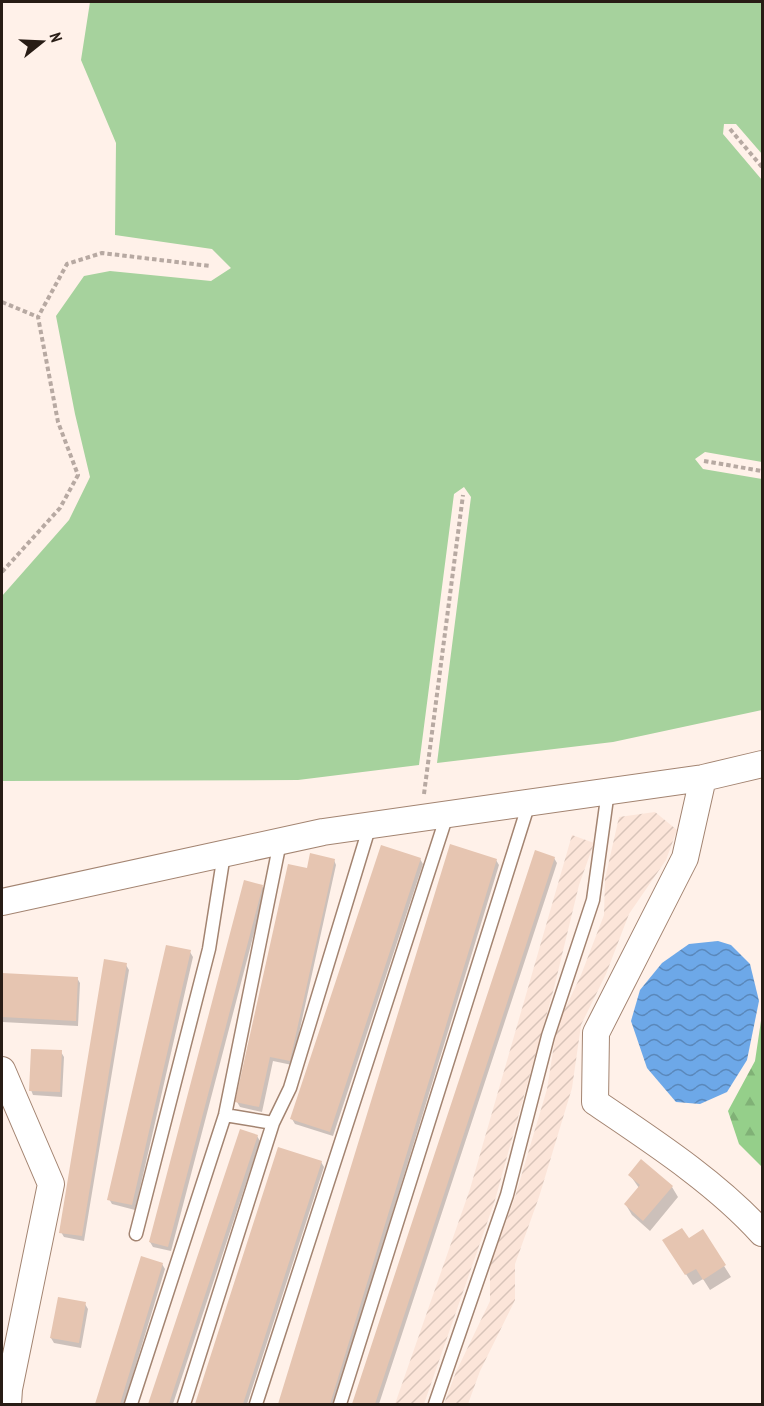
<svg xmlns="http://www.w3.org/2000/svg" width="764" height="1406" font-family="'PT Sans Narrow',sans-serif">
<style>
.industrial{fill:url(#industrial-furrows)}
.forest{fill:url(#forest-firs)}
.garden{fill:#a6d29d}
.water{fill:url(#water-waves)}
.shadow{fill:#0003}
.building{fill:#e6c5b1}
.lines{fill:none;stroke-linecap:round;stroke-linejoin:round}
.service-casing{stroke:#a38471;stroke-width:15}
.minor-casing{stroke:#a38471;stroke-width:28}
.path{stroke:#b7a9a2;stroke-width:4;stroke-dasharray:4.5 3;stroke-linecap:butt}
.service{stroke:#fff;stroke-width:12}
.minor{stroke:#fff;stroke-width:26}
</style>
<defs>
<pattern id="industrial-furrows" width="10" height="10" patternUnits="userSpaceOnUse" patternTransform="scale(1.5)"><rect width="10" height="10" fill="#fce5d9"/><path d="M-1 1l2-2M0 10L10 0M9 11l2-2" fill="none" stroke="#d8c4b9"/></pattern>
<pattern id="forest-firs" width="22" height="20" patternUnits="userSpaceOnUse" patternTransform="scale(1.5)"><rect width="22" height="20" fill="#95cf8a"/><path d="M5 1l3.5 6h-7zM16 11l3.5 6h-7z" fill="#80b176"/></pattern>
<pattern id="water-waves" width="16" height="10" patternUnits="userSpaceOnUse" patternTransform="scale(1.5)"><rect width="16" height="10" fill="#6da8e8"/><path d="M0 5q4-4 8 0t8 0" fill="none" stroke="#5a88bb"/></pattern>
</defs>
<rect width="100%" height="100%" fill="#fff1e9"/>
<path class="industrial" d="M655,812L677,830L666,860L629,914L606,974L581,1025L572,1088L539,1197L515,1264V1300L480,1371L468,1404H444L456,1372L490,1301V1265L515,1197L547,1089L557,1026L581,975L604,915L605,879L619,817Z
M572,835L594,843L579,885L554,988L495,1200L424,1404H395L470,1189Z"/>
<path class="forest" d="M762,1014V1167L739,1144L728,1111L755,1061Z"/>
<path class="garden" d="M90,2H762V154L736,124H724L723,134L762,180V462L705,452L695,459L703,469L762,479V710L613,742L437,763L471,497L464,487L454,494L419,765L298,780L3,781L2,779V596L69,520L90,477L75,414L56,316L84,276L110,271L211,281L231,268L212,249L115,235L116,143L81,60Z"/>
<path class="water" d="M718,941L731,945L750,964L759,1001L747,1060L727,1092L700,1104L676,1102L647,1068L631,1021L640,990L662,963L689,944Z"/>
<path class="shadow" d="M451,846L496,860L499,865L334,1404H280Z
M536,852L554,858L557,863L379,1404H354Z
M420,859L423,864L333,1136L295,1124L292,1119Z
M334,860L336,865L292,1065L273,1061L262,1112L240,1107L237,1102L308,870Z
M262,886L265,891L171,1251L153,1247L150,1242Z
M190,952L193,957L135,1210L112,1204L109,1199Z
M126,965L129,970L84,1241L64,1237L61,1232Z
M2,974L77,978L80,983L78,1026L2,1022Z
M61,1052L64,1057L62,1097L33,1095L31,1090Z
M241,1130L257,1136L260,1141L173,1404H150Z
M279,1149L321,1162L324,1167L247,1404H197Z
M630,1175L672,1187L678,1197L650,1231L632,1215L626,1205L639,1188Z
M702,1231L731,1277L710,1290L703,1279L693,1285L671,1251Z
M142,1258L162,1264L165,1269L124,1404H97Z
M85,1304L88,1309L81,1348L54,1343L51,1338Z"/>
<path class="building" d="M450,844L497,859L330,1404H278Z
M381,845L421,858L330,1132L290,1119Z
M535,850L555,857L375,1404H352Z
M310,853L335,859L290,1061L270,1057L259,1107L235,1102L288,864L307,868Z
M244,880L263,885L168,1247L149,1242Z
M166,945L191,950L132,1205L107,1200Z
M104,959L127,963L82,1236L59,1233Z
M2,973L78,977L76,1021L2,1017Z
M31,1049L62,1050L60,1092L29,1091Z
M240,1129L258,1135L169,1404H148Z
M278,1147L322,1161L243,1404H195Z
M641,1159L673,1186L643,1221L624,1204L640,1185L628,1175Z
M682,1228L689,1238L703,1229L726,1265L703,1280L696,1269L685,1275L662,1240Z
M141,1256L163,1263L120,1404H95Z
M58,1297L86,1302L79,1343L50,1338Z"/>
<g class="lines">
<g class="service-casing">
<path id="service" d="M225,1115L273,1123
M136,1234L209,949L224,854
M131,1404L225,1115L280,842
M184,1404L273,1123L290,1088L370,825
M256,1404L447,815
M340,1404L529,803
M435,1404L507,1195L548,1036L593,900L608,791"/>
</g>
<g class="minor-casing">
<path id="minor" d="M703,778L685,858L596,1033L595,1102C651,1140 716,1182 762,1233
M2,902L323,832L703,778L762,764
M2,1070L51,1184L9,1389L8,1404"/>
</g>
<path class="path" d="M730,129L762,167
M2,302L38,317
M704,461L762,471
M2,572L60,508L78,475L58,422L38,317L67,264L102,253L210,266
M424,794L463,495"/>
<use href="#service" class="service"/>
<use href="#minor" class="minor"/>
</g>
<rect width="764" height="1406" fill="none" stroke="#281c15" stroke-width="6"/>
<g transform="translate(42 42) rotate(72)" stroke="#fff1e9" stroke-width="4.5" paint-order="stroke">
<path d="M0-4.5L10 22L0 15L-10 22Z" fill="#281c15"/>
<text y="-9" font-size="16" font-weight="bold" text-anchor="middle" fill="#281c15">N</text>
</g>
</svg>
